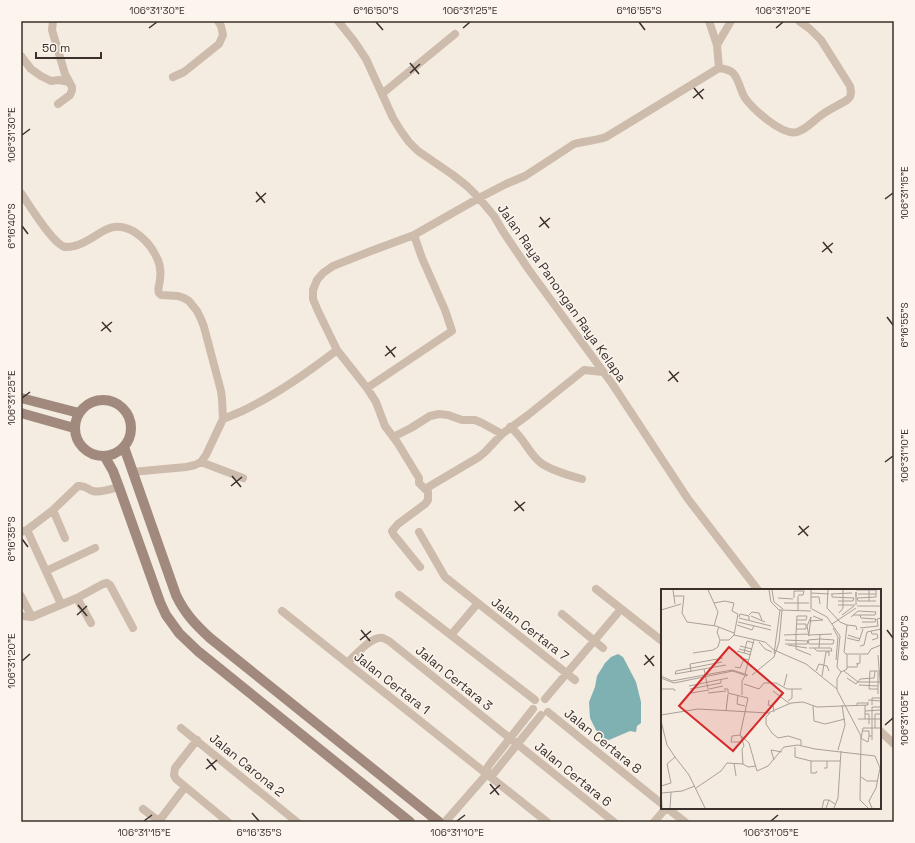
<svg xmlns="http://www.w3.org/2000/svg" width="915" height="843" font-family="'Space Grotesk',sans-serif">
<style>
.water{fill:#7fb0b2}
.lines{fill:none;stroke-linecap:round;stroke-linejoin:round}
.street{stroke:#cdbbac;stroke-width:8}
.secondary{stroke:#a18a7d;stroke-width:10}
.ticks{fill:none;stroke:#3b302b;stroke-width:1.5}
.labels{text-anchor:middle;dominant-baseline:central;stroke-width:3;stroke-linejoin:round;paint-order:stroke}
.street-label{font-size:13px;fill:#3b302b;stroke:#fbf5ee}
.inset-road{fill:none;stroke:#aaa098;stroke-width:1}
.view{fill:#d62828;fill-opacity:0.15;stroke:#d62828;stroke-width:2}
.inset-edge{fill:none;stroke:#3b302b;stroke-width:2}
.neatline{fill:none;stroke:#3b302b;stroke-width:1.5}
.ticks-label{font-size:10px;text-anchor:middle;fill:#3b302b}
</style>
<rect width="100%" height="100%" fill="#f4ebe1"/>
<path class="water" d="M618,654L623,657L636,682L641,702V723L637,726L636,732L630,731L609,740L603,738L596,730L590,718L589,702L595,687L597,676L605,663L611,657Z"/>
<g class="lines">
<path class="street" d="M53,21L52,30L65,74L72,87V90L70,95L58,104
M338,21L354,41L366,59L393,118L401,131L409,142L418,151L453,175L467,186L479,198L494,216L504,233L529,270L613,385L688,499L758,590
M709,21L717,45L719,68
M717,45L731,21
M21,56L31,69L41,76L51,81L59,80L69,82
M173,77L184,72L219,44L223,35L221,26L218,21
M383,93L455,34
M21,193C29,205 53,244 65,247C68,247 71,247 74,246C97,241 107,217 133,231C143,237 152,247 157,258C160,264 161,272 160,279C160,284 157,288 159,293L161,295L178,296L184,298L189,301L197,311L201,319L204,327L221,391L222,399L223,419L206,455L201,462L195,465L186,467L132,472
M367,388L452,331L445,310L422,258L414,235
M223,419C233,415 244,411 254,405C283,390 311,370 337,350
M510,427C524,437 528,453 541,463C549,469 571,476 582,479
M393,437L411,428L430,416L439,414L448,415L462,420H475L482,423L502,434
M201,462L243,478
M425,489L479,457L485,452L502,434L528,415L584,370L603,372
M53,510L65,538
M27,530L61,604
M21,532L27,530L53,510L78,486C86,485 86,489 93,491C101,493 111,489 119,487
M419,532L445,577L575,680
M420,567L394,535L392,531L398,524L425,504L428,500V492L419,483V478L397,442L385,426L376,402L367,388L337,350L318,311L313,299V290L317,280L323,273L333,266L371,251L414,235L479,198L506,184L525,176L574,144C584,141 595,141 606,137L719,68C724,69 729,69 733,73C739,79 740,90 745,98C753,109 782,136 797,132C807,129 814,120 823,114C830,109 839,105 847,100L850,97L851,92L850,86L845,78L821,40L810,29L799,21
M46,571L95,548
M596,589L662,641
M399,595L535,700
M21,596L32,617
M77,598L91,623
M282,611L547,822
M562,614L603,648
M21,616L32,617L46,611L77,598L103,584L107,583L110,585L133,628
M451,635L478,603
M347,663C356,655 371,636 383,638C385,639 387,640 389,641L614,822
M545,699L621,609
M548,712L662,804
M181,728L297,822
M880,731L894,744
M197,740L175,768L174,775L176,779L228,822
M487,774V768L492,761L533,709
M667,808L685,822
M143,809L160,822
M159,821L185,787
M445,822L487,774L494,773L541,715
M654,822L666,808"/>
<path class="secondary" d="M21,398L79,413
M75 428a28 28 0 1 1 56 0a28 28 0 1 1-56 0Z
M21,413L74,428
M124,447L176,595C185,614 196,625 210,638L439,822
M105,457L113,471L119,487L160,602L166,615L179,633L199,652L410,822"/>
</g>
<path class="ticks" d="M376,22L383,30M639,22L645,30M149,28L157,22M463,28L470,22M776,28L783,22M410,63L419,74M410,73L420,64M694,88L703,99M693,98L704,89M22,135L30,129M256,192L265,203M885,199L893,193M256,202L266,193M540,217L549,228M22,226L28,234M539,227L550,218M823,242L832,253M822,252L833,243M887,317L893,325M102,322L111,332M101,331L112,322M386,346L395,357M385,356L396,347M669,371L678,382M668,381L679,372M22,398L30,392M885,462L893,456M232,476L241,487M231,486L242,477M515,501L524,511M514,511L525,502M799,526L808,536M798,535L809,526M22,539L28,547M78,605L87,616M77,615L87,606M361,630L370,641M887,630L893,638M360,640L371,631M645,655L654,666M22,661L30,654M644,665L654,656M885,725L893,718M207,759L216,770M206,769L217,760M490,784L499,795M490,794L500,785M252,813L259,821M144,821L152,815M457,821L465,815M771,821L778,815"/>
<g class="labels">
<g class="street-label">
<text transform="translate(562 293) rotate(55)">Jalan Raya Panongan Raya Kelapa</text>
<text transform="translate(530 629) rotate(38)">Jalan Certara 7</text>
<text transform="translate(454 678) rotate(39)">Jalan Certara 3</text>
<text transform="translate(392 683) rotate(38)">Jalan Certara 1</text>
<text transform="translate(603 741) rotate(39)">Jalan Certara 8</text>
<text transform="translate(247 765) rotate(39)">Jalan Carona 2</text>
<text transform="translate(573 774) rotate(39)">Jalan Certara 6</text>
</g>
</g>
<g transform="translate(661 589)">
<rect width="220" height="220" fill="#f4ebe1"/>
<path class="inset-road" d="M12,1L14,15M47,1L53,14L64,12L73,14L71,22L77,25L73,46L104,53L113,61L145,75L176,100M108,1L110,13L118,21L150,22M111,1L113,13L122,20M150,1V20M167,1L166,19L179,33L186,36L183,63L186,66V80L180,83M195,1H215V8L196,9L197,12H208M208,1V12H215M150,4L168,5M170,5L191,4M171,5V8L193,9L192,12H177M197,5H215M13,7H23L21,24L26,33L55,37L73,44M150,8H158L159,15M117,9L132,10M133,9V2H143L142,6H137M53,14L57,23L53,37M123,14H148M177,16H194M195,16V3V8M196,17H220M151,20L166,28L179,47L176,78L180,83L176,90V101L200,147L199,211L207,219M0,21L20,15M137,22V7M178,24L182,19V1M88,26L91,23L98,24L101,31M181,26L193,17M199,26L200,29L215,30L214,33H201M90,27L104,33M78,28L79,25L88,27V31M190,28L197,22L215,23L214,26H192M78,29L110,37M136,31H145L146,27H136L135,45V60L150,66M149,32L162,31L152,27M77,33L110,41M171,35L195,19M76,36L91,41L93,37M186,36L195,37L196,41M58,38L56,43L59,51M172,39L177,48L175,71M199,39L217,37L216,30L220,29M135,40H145V35H136M210,42L211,45H216L217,49L211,51M146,45L148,47L146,37L150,28L148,45M123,46L146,45M148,46L171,45M187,46L199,50M186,49L198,52L202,40M124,51L147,52L146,55H124M147,51L159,50L173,51L172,55H148ZM98,53L104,60L111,63M127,56L146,59M79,57L91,60M199,57L203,56L206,43L220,40M148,59H170L171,62H156L153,59M158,59L159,46M78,60L90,63M76,62L90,66M32,64L52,61L57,58L59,51H68L73,46M83,64L86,52L93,54M113,65L119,21M185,65H207L210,60L220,56M217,66L220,104M61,73L15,82L14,85L65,76M195,75L199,74V66M74,78L79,79L83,70L88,71M186,78H196L197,75M43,80L47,100M155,82L158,75L166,77L168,82M183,82L197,93H220M30,83L29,75L62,69M84,85L93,51M91,86L113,68L118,53L121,21M0,87L11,92L71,81L87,86M161,87L165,63H168V67M0,89L13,94L72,82L86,87M186,89L195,95L199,90L213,89L214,82M83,95L98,100L103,94H115L126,100H141M198,96L217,97M28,97L67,89M123,97L126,85M0,100H13L14,102M29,100L60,94V90M48,100L62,97M63,100H67V104L87,109L79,146M217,100H208L209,82H220M112,102L129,115M30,104L48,101M47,104L65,102M217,105V83M77,106L76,115L84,117M81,106V92L84,87M108,111L107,116L112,117L113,123M207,111L220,112M127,112L131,109V100M196,116V114H207M204,116V130M211,116V109H220M152,117L153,132L164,135L184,130M65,122L67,105M204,122L219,121M109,124L105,128V135L111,144L117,149L127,147L140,151V156M204,125H208V135M0,126L37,120L107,124L130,114L142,113L156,118L207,116V113M197,130H220M0,132L6,156L14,168M214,139V125H220M220,139V107M202,142H208V147H211M200,150L202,139H220M201,150L207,153L208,147M211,151V118H220M79,153H70L71,147L79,146L88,154L96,182L107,177L123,158L137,156L154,160L214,167L219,179L215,199L208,212L211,219M134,158V168L150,172M177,161L184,136L181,116M14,168L28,186L44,219M113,171L110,161L121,163M73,174L75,187M82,175L87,178L95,177M163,179H166V172H179M156,182L155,184H150V172H166M200,188L206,192H217M0,197L10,194L6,175L14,168M0,199L1,219M35,199L60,182L66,174L82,175L81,160L83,157L80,147M1,204L21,202L34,197M9,219L10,203M161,219L163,211H168M165,219L168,211L174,215M173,219L177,209L180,162"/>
<path class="view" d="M68,58L122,104L72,162L18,117Z"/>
<rect width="220" height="220" class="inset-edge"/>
</g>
<rect width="915" height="843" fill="none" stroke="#fbf5ee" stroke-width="44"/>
<path d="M36 52v6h65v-6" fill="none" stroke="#3b302b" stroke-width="2"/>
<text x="42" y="52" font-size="12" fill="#3b302b" stroke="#fbf5ee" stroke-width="3" paint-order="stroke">50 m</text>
<rect x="22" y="22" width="871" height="799" class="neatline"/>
<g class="ticks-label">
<text x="157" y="14">106°31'30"E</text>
<text x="376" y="14">6°16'50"S</text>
<text x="470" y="14">106°31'25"E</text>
<text x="639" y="14">6°16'55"S</text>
<text x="783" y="14">106°31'20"E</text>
<text transform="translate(11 135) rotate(-90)" y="4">106°31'30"E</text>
<text transform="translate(904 193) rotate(-90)" y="4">106°31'15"E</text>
<text transform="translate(11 226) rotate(-90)" y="4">6°16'40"S</text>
<text transform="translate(904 325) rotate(-90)" y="4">6°16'55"S</text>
<text transform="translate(11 398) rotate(-90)" y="4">106°31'25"E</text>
<text transform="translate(904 456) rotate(-90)" y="4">106°31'10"E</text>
<text transform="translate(11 539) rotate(-90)" y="4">6°16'35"S</text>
<text transform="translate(904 638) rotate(-90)" y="4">6°16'50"S</text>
<text transform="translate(11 661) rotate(-90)" y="4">106°31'20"E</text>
<text transform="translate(904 718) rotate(-90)" y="4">106°31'05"E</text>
<text x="144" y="836">106°31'15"E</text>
<text x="259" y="836">6°16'35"S</text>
<text x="457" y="836">106°31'10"E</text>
<text x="771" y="836">106°31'05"E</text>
</g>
</svg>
